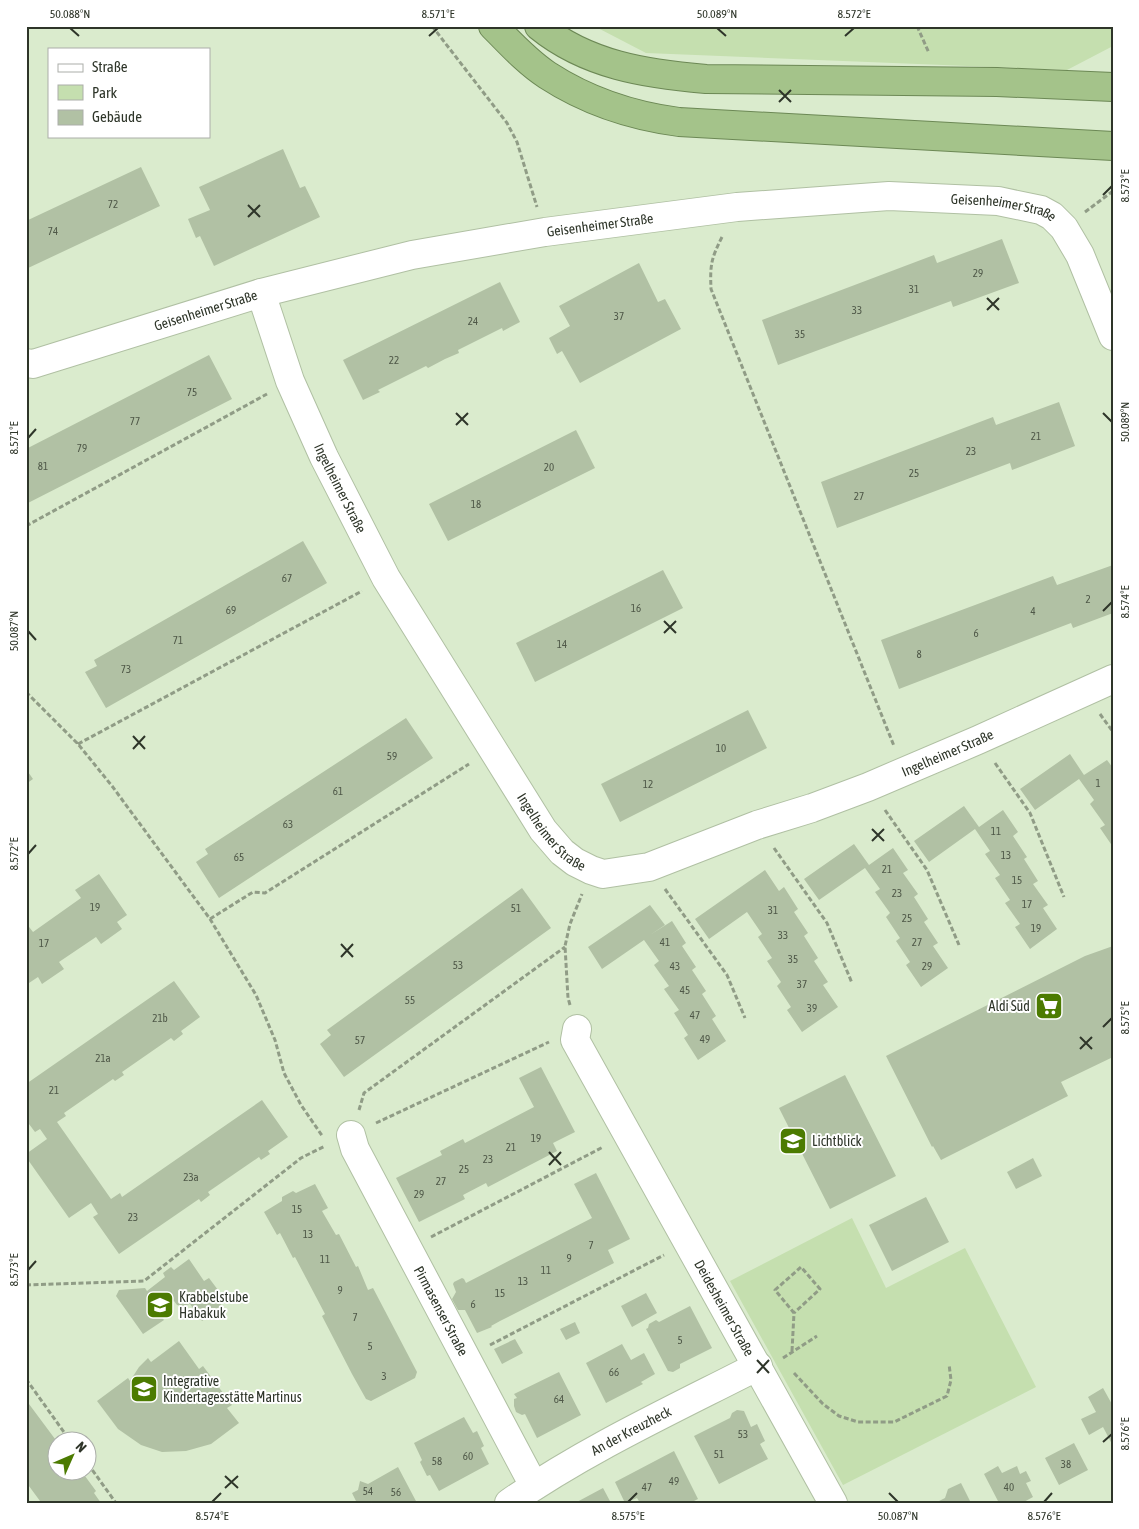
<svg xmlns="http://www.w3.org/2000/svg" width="1139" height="1529" font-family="'Asap Condensed',sans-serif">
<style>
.green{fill:#c5dfaf}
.building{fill:#b1c1a4}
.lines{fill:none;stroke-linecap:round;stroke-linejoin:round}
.minor-casing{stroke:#b0c0a3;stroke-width:30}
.trunk-casing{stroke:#6c8855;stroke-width:30}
.path{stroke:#909c86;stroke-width:3;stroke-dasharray:5 2.5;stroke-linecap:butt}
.minor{stroke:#fff;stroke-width:28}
.trunk{stroke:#a4c38a;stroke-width:28}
.ticks{fill:none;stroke:#2e3529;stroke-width:2}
.labels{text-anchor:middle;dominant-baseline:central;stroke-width:4;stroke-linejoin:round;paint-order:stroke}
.number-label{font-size:11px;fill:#4f5848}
.street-label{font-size:14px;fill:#2e3529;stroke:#fff}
.poi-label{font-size:14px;fill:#2e3529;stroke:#fff;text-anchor:start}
.neatline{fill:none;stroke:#2e3529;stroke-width:2}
.ticks-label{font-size:12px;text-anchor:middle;fill:#2e3529}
</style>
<rect width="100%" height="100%" fill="#daebcd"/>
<path class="green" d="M594,26H1113V46L1067,70L646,53Z
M852,1218L886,1288L965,1248L1036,1387L843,1485L730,1281Z"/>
<path class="building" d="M283,149L300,188L305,186L320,217L214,266L200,236L196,238L188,219L210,210L199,187Z
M141,167L160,206L26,269V221Z
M1002,239L1019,283L953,307L951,301L778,365L762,320L934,255L937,263Z
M639,263L658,302L665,299L681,329L580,383L562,351L557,354L549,338L570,326L559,306Z
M500,282L520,322L503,331L502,328L458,350L459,353L445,359L428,368L426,366L378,390L380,392L363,400L343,360Z
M209,355L232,399L26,504V449Z
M1059,402L1075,446L1012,470L1010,463L837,528L821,482L993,417L996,425Z
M576,430L595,468L448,541L429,504Z
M303,541L327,583L106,708L85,672L97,666L94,660Z
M1113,565V613L1073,628L1071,623L899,689L881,640L1053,576L1057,585Z
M663,570L683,608L535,682L516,643Z
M748,710L767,748L620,822L601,784Z
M406,718L433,758L219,898L196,862L208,854L205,849Z
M1070,754L1084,775L1107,760L1113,768V847L1100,828L1105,825L1090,804L1094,800L1079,779L1035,810L1020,789Z
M26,769L33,779L26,784Z
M964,806L979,827L1003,810L1018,832L1013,836L1027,857L1024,859L1038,881L1033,884L1048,905L1043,908L1057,929L1030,949L1015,927L1020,924L1005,903L1010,900L995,878L1000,875L985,854L990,851L975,829L929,862L914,841Z
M854,844L869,865L893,848L908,870L903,873L918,894L914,897L928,919L924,922L938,943L933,946L948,968L921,987L906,965L910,962L896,941L900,938L886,917L890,913L875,892L880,889L865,868L819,900L804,879Z
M765,870L779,891L784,887L798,909L794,912L808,933L804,936L818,958L814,961L828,982L823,985L838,1007L802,1032L787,1010L791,1007L777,986L781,982L767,961L772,958L758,937L762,934L747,912L709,939L695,919Z
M99,874L127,915L117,922L122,929L101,944L96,937L59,962L64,969L42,984L38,977L26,985V923L33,932L81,898L75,890Z
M522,888L551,928L344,1077L320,1044L331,1035L327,1030Z
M650,905L665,925L650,935L672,921L686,943L682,946L696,967L692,970L706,991L702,994L716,1016L712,1019L726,1041L698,1060L684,1038L688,1035L674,1013L679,1010L664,989L669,986L654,965L659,961L644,940L602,969L588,947Z
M1113,946V1057L1061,1082L1068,1096L941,1160L933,1146L932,1147L886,1056L1085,956Z
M174,981L200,1017L181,1031L183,1034L174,1041L171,1038L122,1072L124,1075L115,1081L113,1079L64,1113L66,1116L57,1122L111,1199L120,1193L122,1197L262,1100L288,1137L268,1151L270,1154L261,1160L259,1157L208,1192L210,1195L201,1202L199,1199L119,1254L93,1217L98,1214L91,1203L69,1218L26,1157V1154L47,1139L40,1129L35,1132L26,1120V1084Z
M541,1067L575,1132L553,1143L557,1151L488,1187L486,1183L463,1195L465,1199L419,1222L396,1178L442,1155L440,1151L463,1139L465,1143L534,1107L519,1078Z
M845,1075L896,1176L830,1209L779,1108Z
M1033,1158L1042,1176L1016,1189L1007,1172Z
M596,1173L630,1239L608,1250L614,1263L500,1321L491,1326L492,1327L477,1333L465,1310H458L452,1299L456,1292L453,1284L454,1282L462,1278L464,1279L466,1283L592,1218L574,1184Z
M315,1184L328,1208L322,1211L336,1235L339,1234L356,1267L358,1266L368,1290L373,1288L417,1372L415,1378L371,1401L366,1399L352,1374L322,1316L325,1314L295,1257L293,1258L280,1233L277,1235L264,1212L282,1201V1197L293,1191L296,1193Z
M926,1197L949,1242L892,1271L869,1225Z
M189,1259L204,1281L209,1278L221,1294L216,1298L222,1306L202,1321L190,1304L183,1306L177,1305L174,1301L158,1313L164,1320L143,1334L116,1296L119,1290L145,1288L147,1291L165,1277L163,1273L171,1267L174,1270Z
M646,1293L657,1313L632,1327L621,1306Z
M690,1306L712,1348L680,1364V1368L673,1372L668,1371L646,1329L648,1328L649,1324L656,1320L659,1322Z
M575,1322L580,1333L566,1340L560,1329Z
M515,1339L523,1353L502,1364L494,1349Z
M179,1341L199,1369L203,1366L232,1405L227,1408L239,1423L211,1444L186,1451L162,1452L141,1445L118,1429L97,1401L128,1378L130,1381L139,1367L148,1358L151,1362Z
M622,1344L631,1360L644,1353L655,1374L641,1382L643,1384L606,1403L586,1363Z
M559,1372L581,1415L537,1438L525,1414L522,1415L516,1412L514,1406V1399L517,1398L514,1394Z
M1103,1388L1113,1406V1446L1103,1427L1089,1435L1081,1419L1096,1412L1088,1397Z
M26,1400L58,1443V1472H82L96,1491L94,1493L101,1503H41L40,1501L26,1482Z
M737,1410L744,1411L751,1427L757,1424L765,1441L760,1444L768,1459L719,1484L694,1436L730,1418L732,1413Z
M464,1417L473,1433L477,1431L484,1446L481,1448L489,1464L439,1491L430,1475L427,1476L420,1462L422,1460L414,1443Z
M1074,1443L1088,1470L1059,1485L1045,1458Z
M674,1451L698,1499L690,1503H640L637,1498L625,1503L615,1482Z
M998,1466L1002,1473L1017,1466L1020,1474L1026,1471L1031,1481L1026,1483L1033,1497L1022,1503H999L984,1474Z
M398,1467L417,1503H357L352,1493L358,1490L360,1481L368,1484Z
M961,1483L971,1503H935L945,1498L948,1489Z
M603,1488L611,1503H575Z"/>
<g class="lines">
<g class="minor-casing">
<g id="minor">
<path id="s1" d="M261,293L290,381L324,457L386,578L543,830L562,852L575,862L591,870L603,874L649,867L757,825L812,808L868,787L978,740L1113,679"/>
<path id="s2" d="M26,363L33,364L261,293L412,255L545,232L737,207L889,196L998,201L1041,210L1052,216L1064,228L1080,255L1113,336"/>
<path id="s3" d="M577,1029L575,1040L833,1503"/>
<path id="s4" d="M351,1135L355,1149L534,1486"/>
<path id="s5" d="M509,1503C587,1449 674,1409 758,1366"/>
</g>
</g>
<g class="trunk-casing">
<path id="trunk" d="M493,26C510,43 527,62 547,75C587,101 633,116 679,122L1113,146
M539,26C587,65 646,74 706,79L997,82L1113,87"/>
</g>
<path class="path" d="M432,26L507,123L517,142L537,207
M917,26L929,53
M1085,212L1113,191
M722,237C711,259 710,265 711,289L894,746
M26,526L267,394
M26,692L78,744L112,786L210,919L256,995L275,1040L284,1073L301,1105L323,1137
M1100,714L1113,732
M78,744L362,591
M995,763L1030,813L1064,897
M885,810L927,870L959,945
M774,848L827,923L852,983
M665,889L727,975L745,1018
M210,919L253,892L265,893L469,764
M570,1005L568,998L565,946L570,924L582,894
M359,1110L364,1093L565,947
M376,1123L549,1042
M431,1237L603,1147
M26,1285L144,1281L301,1158L325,1146
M490,1345L664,1255
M792,1351L794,1313L775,1290L801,1267L820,1289L794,1313
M783,1358L817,1336
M794,1373L823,1404L839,1416L858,1422H894L947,1396L951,1380L949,1364
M26,1379L71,1442
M88,1464L116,1503"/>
<use href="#minor" class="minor"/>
<use href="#trunk" class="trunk"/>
</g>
<path class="ticks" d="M70,28L79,36M717,28L726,36M429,36L438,28M845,36L854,28M779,90L791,102M779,102L791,90M1103,195L1112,186M248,205L260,217M248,217L260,205M987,298L999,310M987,310L999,298M456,413L468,425M1103,413L1112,422M456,425L468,413M28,438L36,429M1103,611L1112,602M664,621L676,633M28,631L36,640M664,633L676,621M133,736L145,749M133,749L145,736M872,829L884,841M872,841L884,829M28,854L36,845M341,944L353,957M341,957L353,944M1103,1027L1112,1018M1080,1037L1092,1049M1080,1049L1092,1037M549,1152L561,1165M549,1165L561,1152M28,1270L36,1261M757,1360L769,1373M757,1373L769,1360M1103,1442L1112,1434M225,1476L238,1488M225,1488L238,1476M889,1493L898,1502M212,1502L221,1493M628,1502L637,1493M1044,1502L1052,1493"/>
<defs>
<g id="supermarket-square" transform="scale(1.4375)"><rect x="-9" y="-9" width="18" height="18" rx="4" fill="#4c7b01" stroke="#fff"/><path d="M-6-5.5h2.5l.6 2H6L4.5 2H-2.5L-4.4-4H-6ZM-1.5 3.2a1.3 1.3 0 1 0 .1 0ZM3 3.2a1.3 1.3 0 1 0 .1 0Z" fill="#fff"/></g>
<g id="school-square" transform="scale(1.4375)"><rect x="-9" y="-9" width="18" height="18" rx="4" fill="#4c7b01" stroke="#fff"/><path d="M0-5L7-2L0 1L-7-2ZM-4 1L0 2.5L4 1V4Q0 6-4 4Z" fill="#fff"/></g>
</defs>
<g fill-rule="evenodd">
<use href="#supermarket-square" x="1049" y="1006"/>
<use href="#school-square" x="793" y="1141"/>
<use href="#school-square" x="160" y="1305"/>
<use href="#school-square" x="144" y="1389"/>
</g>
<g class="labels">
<g class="number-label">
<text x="113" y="204">72</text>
<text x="53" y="231">74</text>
<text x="978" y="273">29</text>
<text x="914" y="289">31</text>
<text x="857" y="310">33</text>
<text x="619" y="316">37</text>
<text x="473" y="321">24</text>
<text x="800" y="334">35</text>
<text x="394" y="360">22</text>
<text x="192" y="392">75</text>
<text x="135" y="421">77</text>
<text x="1036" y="436">21</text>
<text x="82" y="448">79</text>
<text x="971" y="451">23</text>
<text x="43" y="466">81</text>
<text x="549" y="467">20</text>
<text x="914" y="473">25</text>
<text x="859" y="496">27</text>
<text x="476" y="504">18</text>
<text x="287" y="578">67</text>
<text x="1088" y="599">2</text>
<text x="636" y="608">16</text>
<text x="231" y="610">69</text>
<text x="1033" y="611">4</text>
<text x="976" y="633">6</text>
<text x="178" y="640">71</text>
<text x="562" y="644">14</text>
<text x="919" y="654">8</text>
<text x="126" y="669">73</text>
<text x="721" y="748">10</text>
<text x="392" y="756">59</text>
<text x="1098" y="783">1</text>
<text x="648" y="784">12</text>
<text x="338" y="791">61</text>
<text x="288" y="824">63</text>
<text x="996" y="831">11</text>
<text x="1006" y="855">13</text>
<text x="239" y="857">65</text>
<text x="887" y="869">21</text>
<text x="1017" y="880">15</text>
<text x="897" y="893">23</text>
<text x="1027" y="904">17</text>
<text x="95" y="907">19</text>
<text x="516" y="908">51</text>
<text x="773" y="910">31</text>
<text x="907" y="918">25</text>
<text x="1036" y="928">19</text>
<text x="783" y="935">33</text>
<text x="665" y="942">41</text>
<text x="917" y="942">27</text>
<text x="44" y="943">17</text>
<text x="793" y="959">35</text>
<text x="458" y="965">53</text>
<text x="675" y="966">43</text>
<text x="927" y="966">29</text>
<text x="802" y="984">37</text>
<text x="685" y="990">45</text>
<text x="410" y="1000">55</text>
<text x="812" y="1008">39</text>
<text x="695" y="1015">47</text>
<text x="160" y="1018">21b</text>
<text x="705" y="1039">49</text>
<text x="360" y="1040">57</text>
<text x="103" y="1058">21a</text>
<text x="54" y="1090">21</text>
<text x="536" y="1138">19</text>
<text x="511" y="1147">21</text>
<text x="488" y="1159">23</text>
<text x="464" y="1169">25</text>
<text x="191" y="1177">23a</text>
<text x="441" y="1181">27</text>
<text x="419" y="1194">29</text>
<text x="297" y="1209">15</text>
<text x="133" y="1217">23</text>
<text x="308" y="1234">13</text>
<text x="591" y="1245">7</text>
<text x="569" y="1258">9</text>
<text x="325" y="1259">11</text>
<text x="546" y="1270">11</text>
<text x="523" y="1281">13</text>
<text x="340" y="1290">9</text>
<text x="500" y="1293">15</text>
<text x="473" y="1304">6</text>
<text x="355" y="1317">7</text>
<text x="680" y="1340">5</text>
<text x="370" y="1346">5</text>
<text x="614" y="1372">66</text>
<text x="384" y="1376">3</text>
<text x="559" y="1399">64</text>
<text x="743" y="1434">53</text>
<text x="719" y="1454">51</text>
<text x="468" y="1456">60</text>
<text x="437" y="1461">58</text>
<text x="1066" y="1464">38</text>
<text x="674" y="1481">49</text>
<text x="647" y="1487">47</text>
<text x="1009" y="1487">40</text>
<text x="368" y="1491">54</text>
<text x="396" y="1492">56</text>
</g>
<g class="street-label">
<text stroke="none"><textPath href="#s2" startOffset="998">Geisenheimer Straße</textPath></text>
<text stroke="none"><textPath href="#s2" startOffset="592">Geisenheimer Straße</textPath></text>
<text stroke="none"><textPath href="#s2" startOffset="188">Geisenheimer Straße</textPath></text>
<text stroke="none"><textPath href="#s1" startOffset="211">Ingelheimer Straße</textPath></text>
<text stroke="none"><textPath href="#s1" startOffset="1051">Ingelheimer Straße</textPath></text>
<text stroke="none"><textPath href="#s1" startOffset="616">Ingelheimer Straße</textPath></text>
<text stroke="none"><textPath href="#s3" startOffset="318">Deidesheimer Straße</textPath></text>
<text stroke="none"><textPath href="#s4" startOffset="198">Pirmasenser Straße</textPath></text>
<text stroke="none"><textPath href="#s5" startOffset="142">An der Kreuzheck</textPath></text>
</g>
<g class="poi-label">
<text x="1030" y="1006" text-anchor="end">Aldi Süd</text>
<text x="812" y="1141">Lichtblick</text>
<text x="179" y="1297">Krabbelstube<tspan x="179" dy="16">Habakuk</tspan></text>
<text x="163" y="1381">Integrative<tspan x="163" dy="16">Kindertagesstätte Martinus</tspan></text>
</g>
</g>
<rect width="1139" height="1529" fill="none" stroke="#ffffff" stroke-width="55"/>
<rect x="48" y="48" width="162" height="90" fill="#ffffff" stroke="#abaea9"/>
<rect x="58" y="64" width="25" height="8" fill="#ffffff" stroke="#abaea9"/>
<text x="92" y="72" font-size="15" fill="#2e3529">Straße</text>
<rect x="58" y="85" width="25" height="15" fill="#c5dfaf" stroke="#abaea9"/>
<text x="92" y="98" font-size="15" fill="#2e3529">Park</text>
<rect x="58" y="110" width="25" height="15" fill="#b1c1a4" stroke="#abaea9"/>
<text x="92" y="122" font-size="15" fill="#2e3529">Gebäude</text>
<g transform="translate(72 1456) rotate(45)"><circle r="24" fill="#ffffff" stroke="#abaea9"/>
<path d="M0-4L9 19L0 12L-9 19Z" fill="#4c7b01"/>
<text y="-8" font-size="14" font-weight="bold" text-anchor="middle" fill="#2e3529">N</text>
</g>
<rect x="28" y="28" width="1084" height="1474" class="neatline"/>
<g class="ticks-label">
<text x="70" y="18">50.088°N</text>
<text x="438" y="18">8.571°E</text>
<text x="717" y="18">50.089°N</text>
<text x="854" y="18">8.572°E</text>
<text transform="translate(1125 186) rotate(-90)" y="4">8.573°E</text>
<text transform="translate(1125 422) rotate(-90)" y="4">50.089°N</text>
<text transform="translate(14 438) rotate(-90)" y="4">8.571°E</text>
<text transform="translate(1125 602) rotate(-90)" y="4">8.574°E</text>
<text transform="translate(14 631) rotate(-90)" y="4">50.087°N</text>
<text transform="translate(14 854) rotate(-90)" y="4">8.572°E</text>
<text transform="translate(1125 1018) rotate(-90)" y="4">8.575°E</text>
<text transform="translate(14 1270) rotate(-90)" y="4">8.573°E</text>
<text transform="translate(1125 1434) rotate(-90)" y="4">8.576°E</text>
<text x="212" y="1520">8.574°E</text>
<text x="628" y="1520">8.575°E</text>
<text x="898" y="1520">50.087°N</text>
<text x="1044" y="1520">8.576°E</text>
</g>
</svg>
